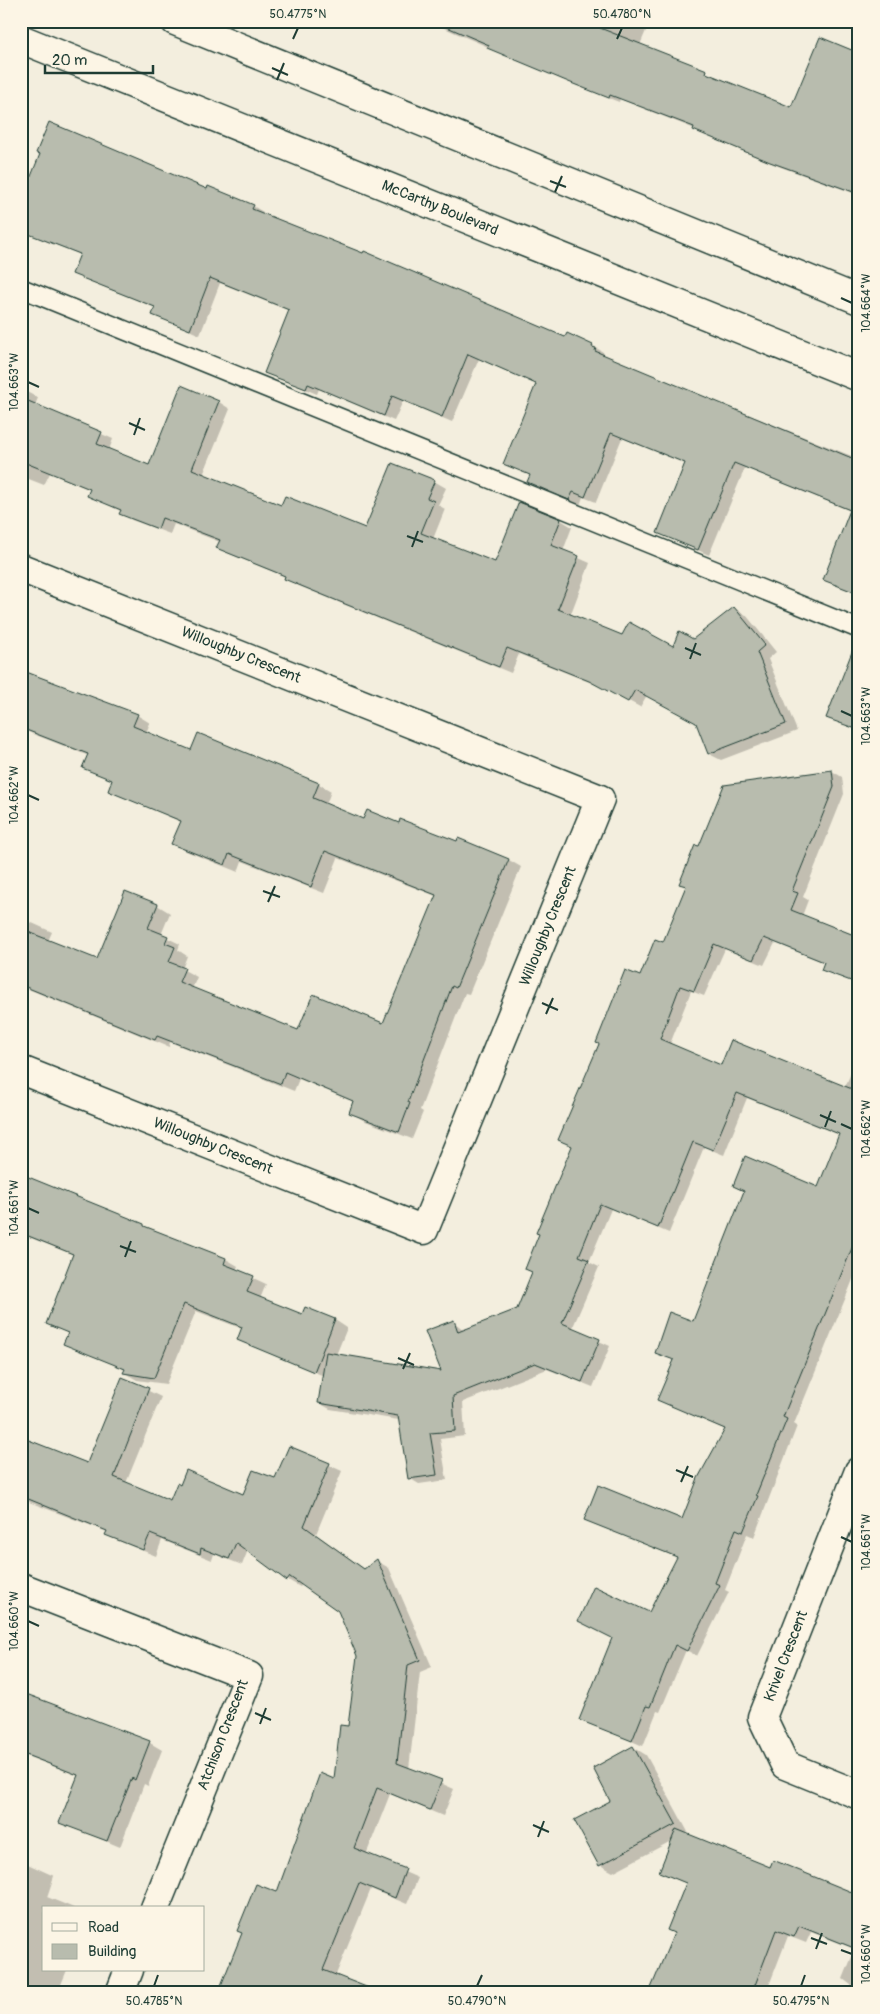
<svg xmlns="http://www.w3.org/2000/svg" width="880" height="2014" font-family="Pangolin,sans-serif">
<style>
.shadow{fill:#0003}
.building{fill:#b8bcae;stroke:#1f3d34}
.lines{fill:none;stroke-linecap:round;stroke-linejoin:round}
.service-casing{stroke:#1f3d34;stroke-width:21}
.minor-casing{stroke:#1f3d34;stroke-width:31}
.secondary-casing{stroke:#1f3d34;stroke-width:31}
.service{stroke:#fcf5e5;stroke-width:18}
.minor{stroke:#fcf5e5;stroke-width:28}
.secondary{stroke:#fcf5e5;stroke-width:28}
.ticks{fill:none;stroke:#1f3d34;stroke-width:2}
.labels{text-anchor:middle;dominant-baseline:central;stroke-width:4.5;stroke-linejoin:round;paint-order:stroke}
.street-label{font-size:15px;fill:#1f3d34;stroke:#fcf5e5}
.neatline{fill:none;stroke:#1f3d34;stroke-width:2}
.ticks-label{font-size:12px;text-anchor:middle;fill:#1f3d34}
</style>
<rect width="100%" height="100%" fill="#f3eede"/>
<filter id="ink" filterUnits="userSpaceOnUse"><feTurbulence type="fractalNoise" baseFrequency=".02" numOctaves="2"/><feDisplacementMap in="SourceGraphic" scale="10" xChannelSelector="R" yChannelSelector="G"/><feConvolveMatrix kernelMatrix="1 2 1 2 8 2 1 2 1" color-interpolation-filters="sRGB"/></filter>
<g filter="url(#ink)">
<path class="shadow" d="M428,21H650L640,45L859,136V195L781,167L704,135L695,129L620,99L619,102L583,88Z
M207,191L253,206L263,212L262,215L566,338L593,346L603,352L605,357L859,459V595L824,580L851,511L745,468L709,555L658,533L686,464L622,438L596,502L583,497L580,505L539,488L529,482L531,476L504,464L537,385L479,359L452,422L403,401L394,421L319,389L317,394L266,373L290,311L220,283L200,335L153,314L156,308L84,279L74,273L81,255L21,231V204Z
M21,389L38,398L35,405L113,439L109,450L149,466L219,402L230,409L203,475L282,507L365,530L434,481L446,488L438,505L445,509L433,539L495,564L520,504L561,520L572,527L563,551L590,563L570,616L623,636L673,648L693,641L734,608L746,615L776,652L768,659L797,731L721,760L709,754L697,723L647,695L640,707L602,687L519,654L511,673L297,585L286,577L230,554L218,548L220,542L174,524L170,534L132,520L121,513V511L89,496L91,490L50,473L44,485L21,476Z
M21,670L137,715L150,723L146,733L192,752L319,784L331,791L326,805L364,820L399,824L509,860L521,867L469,994L465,993L420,1110L423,1112L412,1139L363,1120L350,1112L354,1102L299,1079L294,1091L170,1042L169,1047L21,986V918L52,932L48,941L98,960L157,905L170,913L161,935L180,944L178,950L187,956L182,969L197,977L192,989L299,1031L384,1025L436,896L338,858L324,893L242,861L238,872L186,851L173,843L181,822L110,790L113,781L84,767L89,756L21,729Z
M859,682V731L828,717Z
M832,771L842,777L844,794L803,897L808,900L802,916L859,938V985L822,969L825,963L775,943L764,965L725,949L704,996L691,991L670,1044L722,1066L845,1087L859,1054V1265L794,1424L797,1426L754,1537L747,1534L725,1590L729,1592L697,1656L686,1650L660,1712L657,1711L643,1746L581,1719L650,1614L678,1558L586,1519L682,1520L726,1430L659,1400L675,1361L656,1352L694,1323L818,1189L840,1135L747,1098L724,1155L704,1147L669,1233L611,1209L589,1262L599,1267L572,1329L610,1346L593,1387L547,1369L463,1402L465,1436L440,1439L447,1480L419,1484L409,1478L399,1420L330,1409L319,1403L324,1376L238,1340L243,1329L196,1311L166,1384L137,1380L125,1373L126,1370L65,1343L69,1334L48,1323L74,1255L21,1234V1176L226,1259L238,1266L236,1270L266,1284L260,1299L302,1316L305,1309L335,1320L347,1328L336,1355L443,1372L454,1322L465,1331L518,1310L534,1272L573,1147L560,1139L641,978L664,944L700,848Z
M122,1378L161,1397L126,1483L171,1501L244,1495L276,1480L289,1447L342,1471L316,1534L366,1570L377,1561L389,1568L432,1667L420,1672L409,1769L454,1789L443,1816L390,1794L366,1855L418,1878L407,1904L371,1889L335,1977L357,1993H215L217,1986L221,1987L278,1894L335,1781L349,1727L358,1656L339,1611L302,1584L300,1587L288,1580L248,1550L242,1565L214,1554L212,1560L162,1540L156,1556L119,1541L107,1534L108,1532L21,1499V1440L88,1465Z
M21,1692L150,1743L162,1750L148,1786L144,1784L120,1847L61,1822L79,1776L21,1754Z
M859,1699V1717L853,1714Z
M633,1747L646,1755L688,1832L685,1834L771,1868L850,1893L853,1885L859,1887V1991L843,1979L855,1949L811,1932L806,1943L788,1936L766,1993H743L676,1934L687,1884L660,1872L673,1840L613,1872L600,1865L612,1802Z
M21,1861L54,1876L47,1897L74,1908H44V1970H67L60,1987L62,1989L61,1993H21Z"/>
<path class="building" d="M433,21H602L600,28L707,70L706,73L791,107L820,37L859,53V194L770,162L693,130L694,127L610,95L609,98L571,83L487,48L489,45Z
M49,122L207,189L208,186L254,205L252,209L363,253L364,251L565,337L567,333L593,345L592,347L596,348L595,351L859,461V594L823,580L850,510L734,463L698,550L657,533L685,463L611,433L585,497L573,492L569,500L527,482L530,475L503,464L536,384L468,354L442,417L392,396L384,416L308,384L306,389L264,373L289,310L210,278L190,330L152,315L155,307L72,274L80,254L21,231V201L40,154L36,153Z
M181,385L219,401L192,469L281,505L285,496L365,528L392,463L435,480L427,498L434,501L421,533L495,562L519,502L561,519L551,545L579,556L558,609L622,635L629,622L673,646L679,631L693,639L734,607L765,645L757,652L786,724L708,754L696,723L635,690L628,702L589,681L507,648L499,667L284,579L285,576L216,548L220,540L162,518L158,529L119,514L121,510L87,496L90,489L21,461V398L102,432L97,444L149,465Z
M857,639L859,640V730L826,718Z
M21,670L138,714L133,726L191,750L198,733L319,783L313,798L363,819L367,810L399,823L400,819L457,841L458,838L509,859L456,988L452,986L408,1102L410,1103L399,1132L349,1113L353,1101L285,1072L281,1084L157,1036L155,1040L21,985V929L97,959L125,891L158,904L148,928L168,936L165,943L175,947L169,962L185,968L179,982L298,1030L313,994L383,1023L436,895L325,851L311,887L229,854L225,865L171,844L181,821L108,791L112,780L82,768L88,754L21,728Z
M832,770L834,787L792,891L798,893L791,910L859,937V984L821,970L824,962L764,938L753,960L714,944L694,991L680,986L660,1039L721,1065L731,1040L857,1091L859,1089V1231L783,1417L787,1419L756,1495L758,1496L743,1532L736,1529L715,1583L720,1585L687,1651L675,1645L650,1707L646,1706L632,1741L579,1720L612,1638L578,1621L594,1586L649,1612L677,1557L584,1520L598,1485L682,1519L698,1478L725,1429L657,1400L674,1360L655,1353L669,1312L693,1321L744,1191L733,1186L745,1156L818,1187L839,1134L737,1093L713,1150L693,1142L658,1228L600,1204L579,1256L589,1260L562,1323L600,1339L582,1382L535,1363L453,1396L455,1431L430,1433L437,1475L408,1479L398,1416L318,1403L326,1352L441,1371L425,1331L454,1320L458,1332L517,1309L532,1272L525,1269L539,1234L536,1233L572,1146L558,1140L599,1044L596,1043L625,970L640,976L655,939L663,942L686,886L679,884L695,845L699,846L724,785Z
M21,1174L144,1224V1226L226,1258L224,1264L254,1276L247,1292L302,1314L305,1307L335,1319L314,1372L237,1340L242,1327L184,1304L154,1378L123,1373L125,1369L63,1344L68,1333L46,1324L73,1254L21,1233Z
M122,1377L149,1388L114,1477L170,1500L177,1483L180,1485L186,1470L243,1494L253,1470L275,1478L289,1446L330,1463L304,1526L364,1569L377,1559L420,1660L408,1665L397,1763L442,1780L430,1810L377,1788L354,1848L406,1869L395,1898L359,1883L323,1970L374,1990V1993H218L242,1933L237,1931L256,1884L277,1892L320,1773L334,1779L340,1725L348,1726L357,1656L338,1611L290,1577L287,1581L236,1543L229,1559L201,1548L200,1554L150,1534L143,1550L105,1535L107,1531L21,1496V1437L87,1463Z
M21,1692L150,1741L135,1780L132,1778L107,1841L59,1823L78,1775L21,1753Z
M633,1746L676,1824L599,1866L574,1820L610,1801L593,1768Z
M676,1829L770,1867L773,1860L859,1895V1950L799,1926L794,1937L776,1930L752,1993H649L674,1933L667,1930L686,1883L659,1872Z"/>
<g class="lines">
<g class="service-casing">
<path id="service" d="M21,288L859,629"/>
</g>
<g class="minor-casing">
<path id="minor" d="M21,568L600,799L424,1230L21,1070
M859,1471L762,1717L785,1765L859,1795
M21,1587L249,1676L155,1908
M120,1993L129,1970"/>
</g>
<g class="secondary-casing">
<path id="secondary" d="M175,21L859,300
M21,39L859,377"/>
</g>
<use href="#service" class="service"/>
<use href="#minor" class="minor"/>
<use href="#secondary" class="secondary"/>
</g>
</g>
<path class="ticks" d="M293,39L298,28M617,39L622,28M272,68L288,75M277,80L284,63M550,181L566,187M555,192L562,176M841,298L852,303M28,382L39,387M129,423L145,430M134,435L140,418M407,536L423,542M412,547L418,531M685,648L701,655M690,659L696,643M841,711L852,716M28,795L39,800M263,891L280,897M268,902L275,886M542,1003L558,1010M546,1014L553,998M820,1115L836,1122M841,1124L852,1129M825,1127L831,1111M28,1208L39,1213M120,1246L136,1252M125,1257L131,1241M398,1358L414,1365M403,1369L410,1353M676,1470L693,1477M681,1482L688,1466M841,1537L852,1542M28,1621L39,1626M255,1713L271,1720M260,1724L266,1708M533,1825L549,1832M538,1837L544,1821M811,1938L827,1944M816,1949L822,1933M841,1950L852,1954M154,1986L158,1975M477,1986L482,1975M801,1986L805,1975"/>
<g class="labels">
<g class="street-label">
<text transform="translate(440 208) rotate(22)">McCarthy Boulevard</text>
<text transform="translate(241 655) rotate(22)">Willoughby Crescent</text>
<text transform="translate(548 926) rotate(-68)">Willoughby Crescent</text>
<text transform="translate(213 1146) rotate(22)">Willoughby Crescent</text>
<text transform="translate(786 1656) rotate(-69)">Krivel Crescent</text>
<text transform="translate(223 1735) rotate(-69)">Atchison Crescent</text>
</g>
</g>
<rect width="880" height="2014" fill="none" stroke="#fcf5e5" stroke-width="55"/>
<rect x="42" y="1906" width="162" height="65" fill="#fcf5e5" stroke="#a4ab9e"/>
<rect x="52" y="1923" width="25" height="8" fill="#fcf5e5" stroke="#a4ab9e"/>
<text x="88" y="1932" font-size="15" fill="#1f3d34">Road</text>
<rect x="52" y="1944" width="25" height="15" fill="#b8bcae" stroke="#a4ab9e"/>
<text x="88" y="1956" font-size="15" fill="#1f3d34">Building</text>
<path d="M45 65v8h108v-8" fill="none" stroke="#1f3d34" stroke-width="2.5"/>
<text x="52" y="65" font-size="15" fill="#1f3d34" stroke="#fcf5e5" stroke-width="4" paint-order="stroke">20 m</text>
<rect x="28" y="28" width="824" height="1958" class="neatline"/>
<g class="ticks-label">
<text x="298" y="18">50.4775°N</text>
<text x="622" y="18">50.4780°N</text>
<text transform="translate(866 303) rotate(-90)" y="4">104.664°W</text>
<text transform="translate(14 382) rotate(-90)" y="4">104.663°W</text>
<text transform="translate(866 716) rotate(-90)" y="4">104.663°W</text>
<text transform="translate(14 795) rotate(-90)" y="4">104.662°W</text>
<text transform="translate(866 1129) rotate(-90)" y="4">104.662°W</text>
<text transform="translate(14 1208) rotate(-90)" y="4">104.661°W</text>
<text transform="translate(866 1542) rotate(-90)" y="4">104.661°W</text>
<text transform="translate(14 1621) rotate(-90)" y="4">104.660°W</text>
<text transform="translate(866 1954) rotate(-90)" y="4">104.660°W</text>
<text x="154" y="2005">50.4785°N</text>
<text x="477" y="2005">50.4790°N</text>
<text x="801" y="2005">50.4795°N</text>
</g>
</svg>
